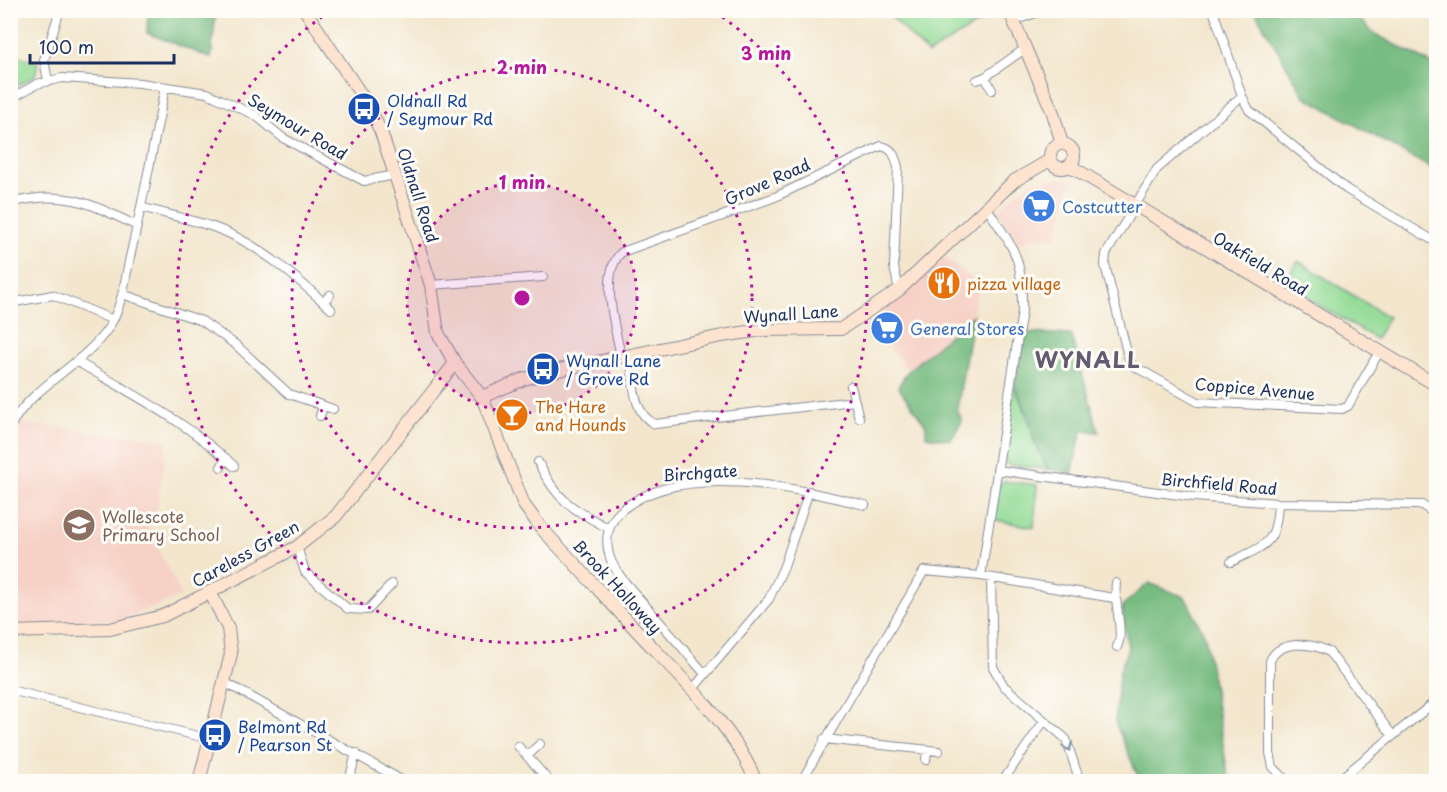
<svg xmlns="http://www.w3.org/2000/svg" width="1447" height="792" font-family="'Playpen Sans',sans-serif">
<style>
.built{fill:#f7d1c6}
.green{fill:#94dc97;stroke:#58867a;stroke-width:1.5}
.forest{fill:#77bc80;stroke:#49766f;stroke-width:1.5}
.lines{fill:none;stroke-linecap:round;stroke-linejoin:round}
.street-casing{stroke:#878a96;stroke-width:10}
.secondary-casing{stroke:#878a96;stroke-width:14}
.street{stroke:#fff;stroke-width:8}
.secondary{stroke:#fde4d0;stroke-width:12}
.oneway{stroke:#8d97ae}
.ring{fill:none;stroke:#b5179e;stroke-width:3;stroke-dasharray:3 6}
.labels{text-anchor:middle;dominant-baseline:central;stroke-width:6;stroke-linejoin:round;paint-order:stroke}
.transit-label{font-size:16px;fill:#164399;stroke:#fdfcf7;text-anchor:start}
.street-label{font-size:16px;fill:#1b2f5e;stroke:#fdfcf7}
.shop-label{font-size:16px;fill:#366cbe;stroke:#fdfcf7;text-anchor:start}
.food-label{font-size:16px;fill:#c56008;stroke:#fdfcf7;text-anchor:start}
.education-label{font-size:16px;fill:#785e54;stroke:#fdfcf7;text-anchor:start}
.district-label{font-size:22px;font-weight:bold;letter-spacing:1.5px;fill:#635b6f;stroke:#fdfcf7}
.centre{fill:#b5179e;stroke:#fdfcf7;stroke-width:3}
.ring-label{font-size:18px;text-anchor:middle;font-weight:bold;fill:#b5179e;stroke:#fdfcf7;stroke-width:6;stroke-linejoin:round;paint-order:stroke}
</style>
<rect width="100%" height="100%" fill="#fdfcf7"/>
<filter id="ink" filterUnits="userSpaceOnUse"><feTurbulence type="fractalNoise" baseFrequency=".0167" numOctaves="2"/><feDisplacementMap in="SourceGraphic" scale="12" xChannelSelector="R" yChannelSelector="G"/><feConvolveMatrix kernelMatrix="1 2 1 2 8 2 1 2 1" color-interpolation-filters="sRGB"/></filter>
<filter id="wash" filterUnits="userSpaceOnUse"><feTurbulence type="fractalNoise" baseFrequency=".008" numOctaves="4" result="noise"/><feDisplacementMap in="SourceGraphic" scale="24" xChannelSelector="R" yChannelSelector="G"/><feGaussianBlur stdDeviation="1.35" result="paint"/><feColorMatrix in="noise" values="0 0 0 0 0 0 0 0 0 0 0 0 0 0 0 0 0 1.4 0 .05"/><feComposite in="paint" operator="in"/></filter>
<g filter="url(#wash)">
<rect width="100%" height="100%" fill="#f3e6cd"/>
<path class="built" d="M1057,178L1071,180L1057,237H1035L1019,243L998,211L1017,192L1032,183Z
M944,258L980,284L973,315L909,370L869,322Z
M21,423L167,440L156,516L146,524L182,596L117,621L17,626L11,622V451Z"/>
<path class="green" d="M1000,10L928,54L886,11V10Z
M11,53L38,63L35,76L11,89Z
M1298,261L1388,317L1376,339L1283,284Z
M1014,386C1027,413 1035,442 1048,469L1008,465L1004,459Z
M1004,481L1037,485L1034,527L994,520L999,485Z"/>
<path class="forest" d="M137,11H216L211,58L147,33L148,15Z
M1255,11H1351L1375,34L1436,66V171L1304,96Z
M973,315L957,409L962,421L951,440L926,436V425L898,387L909,370Z
M1025,333L1071,335L1099,432L1082,430L1072,473L1048,469L1034,441L1030,418L1014,386Z
M1149,583L1185,597L1205,636L1229,781H1140L1115,722L1119,674L1128,648L1122,606Z"/>
</g>
<g filter="url(#ink)">
<g class="lines">
<g class="street-casing">
<path id="street" d="M1213,10L1242,96L1157,169L1106,254L1105,265L1128,356L1132,365L1139,369L1198,402L1342,409L1348,406L1379,352
M1013,21L1044,10
M985,77L992,90
M977,80L985,77L1026,48
M48,81L44,60L60,10
M1242,96L1249,110L1346,189L1436,242
M10,99L37,84L62,78L140,83L207,93L255,115L283,138L364,181L395,175
M10,203C64,189 90,203 137,226
M141,207C165,214 190,219 213,227C257,242 297,278 331,309
M431,285L543,277
M122,294L202,321L236,345L289,394L333,409
M323,302L330,295
M10,303L53,295L113,320
M630,356C634,379 631,413 655,424L854,401
M621,357C616,329 598,273 622,252L775,197L881,146C893,148 895,156 898,167L894,267L899,290
M76,361C132,394 186,421 234,466
M851,386L859,418
M320,416L323,406
M10,427C31,386 84,365 109,327C122,307 125,280 130,257C143,201 154,144 165,87
M538,462C557,501 571,508 608,528
M221,467L226,458
M997,470L1194,497L1278,503L1422,505L1436,515
M297,547L305,572L348,609L368,610L392,584
M1231,562C1266,544 1276,546 1278,503
M981,576L1022,311C1023,257 1015,251 987,208
M991,578L993,667L1004,686L1066,739L1080,782
M1116,583C1113,602 1125,633 1117,647
M705,674C685,651 665,628 645,605C633,591 617,576 610,558C604,539 608,522 623,509C682,461 797,488 865,505
M224,682L405,782
M10,690L210,739
M692,690L769,599L784,566L809,491
M824,739L939,751
M518,746L550,782
M527,756L540,744
M926,760L927,750
M349,782L356,753
M801,782L924,571L981,576L1114,598
M1002,782L1044,721
M1288,782L1273,767L1270,753V661C1278,640 1312,642 1329,652L1393,736
M1336,782L1436,701"/>
</g>
<g class="secondary-casing">
<path id="secondary" d="M305,10L368,105L381,132L431,285L438,333L455,363L482,397L524,505L542,529C580,569 617,610 655,650C692,689 736,731 756,782
M1009,10L1053,113L1062,144
M1050 156a12 12 0 1 1 24 0a12 12 0 1 1-24 0Z
M1070,166L1436,385
M482,397L524,379L563,369L722,336L762,330L841,329L899,290L1014,181L1050,160
M10,632L110,629L163,616L297,547L336,516L455,363
M199,782L231,654L228,628L210,592"/>
</g>
<use href="#street" class="street"/>
<use href="#secondary" class="secondary"/>
</g>
<defs><path id="oneway-chevron" d="M-2-3.5L2.5 0L-2 3.5" fill="none" stroke-width="1.6" stroke-linecap="round" stroke-linejoin="round" transform="scale(1.5)"/></defs>
<use class="oneway" href="#oneway-chevron" transform="translate(1068 747) rotate(69)"/>
</g>
<circle cx="522" cy="298" r="115" fill="#b5179e" fill-opacity=".12"/>
<g class="ring">
<circle cx="522" cy="298" r="115"/>
<circle cx="522" cy="298" r="230"/>
<path d="M715 12A345 345 0 1 1 329 12"/>
</g>
<defs>
<g id="bus-disc" transform="scale(1.725)"><circle r="9.5" fill="#1a4fb4" stroke="#fdfcf7"/><path d="M-5-6H5V4H4V6H2V4H-2V6H-4V4H-5ZM-3.5-4V0h7V-4ZM-3.5 1.2v1.5H-2V1.2ZM2 1.2v1.5H3.5V1.2Z" fill="#fff"/></g>
<g id="supermarket-disc" transform="scale(1.725)"><circle r="9.5" fill="#3f7fe0" stroke="#fdfcf7"/><path d="M-6-5.5h2.5l.6 2H6L4.5 2H-2.5L-4.4-4H-6ZM-1.5 3.2a1.3 1.3 0 1 0 .1 0ZM3 3.2a1.3 1.3 0 1 0 .1 0Z" fill="#fff"/></g>
<g id="restaurant-disc" transform="scale(1.725)"><circle r="9.5" fill="#e8710a" stroke="#fdfcf7"/><path d="M-5-6h1v4h1v-4h1v4h1v-4h1v5L-1.5 .5V6h-2V.5L-5-1ZM5-6V6H3V1.5H1.5Q1.5-4 5-6Z" fill="#fff"/></g>
<g id="bar-disc" transform="scale(1.725)"><circle r="9.5" fill="#e8710a" stroke="#fdfcf7"/><path d="M-6-5H6L.8 .8V4.5H3.5V6h-7V4.5H-.8V.8Z" fill="#fff"/></g>
<g id="school-disc" transform="scale(1.725)"><circle r="9.5" fill="#8d6e63" stroke="#fdfcf7"/><path d="M0-5L7-2L0 1L-7-2ZM-4 1L0 2.5L4 1V4Q0 6-4 4Z" fill="#fff"/></g>
</defs>
<g fill-rule="evenodd">
<use href="#bus-disc" x="364" y="109"/>
<use href="#supermarket-disc" x="1039" y="206"/>
<use href="#restaurant-disc" x="944" y="283"/>
<use href="#supermarket-disc" x="887" y="328"/>
<use href="#bus-disc" x="543" y="369"/>
<use href="#bar-disc" x="512" y="415"/>
<use href="#school-disc" x="79" y="525"/>
<use href="#bus-disc" x="215" y="735"/>
</g>
<g class="labels">
<g class="transit-label">
<text x="387" y="100">Oldnall Rd<tspan x="387" dy="18">/ Seymour Rd</tspan></text>
<text x="566" y="360">Wynall Lane<tspan x="566" dy="18">/ Grove Rd</tspan></text>
<text x="238" y="726">Belmont Rd<tspan x="238" dy="18">/ Pearson St</tspan></text>
</g>
<g class="street-label">
<text transform="translate(298 126) rotate(31)">Seymour Road</text>
<text transform="translate(767 181) rotate(-24)">Grove Road</text>
<text transform="translate(419 195) rotate(72)">Oldnall Road</text>
<text transform="translate(1261 263) rotate(31)">Oakfield Road</text>
<text transform="translate(791 313) rotate(-4)">Wynall Lane</text>
<text transform="translate(1255 388) rotate(5)">Coppice Avenue</text>
<text transform="translate(700 472) rotate(-4)">Birchgate</text>
<text transform="translate(1219 483) rotate(5)">Birchfield Road</text>
<text transform="translate(245 553) rotate(-29)">Careless Green</text>
<text transform="translate(618 586) rotate(47)">Brook Holloway</text>
</g>
<g class="shop-label">
<text x="1062" y="206">Costcutter</text>
<text x="910" y="328">General Stores</text>
</g>
<g class="food-label">
<text x="967" y="283">pizza village</text>
<text x="535" y="406">The Hare<tspan x="535" dy="18">and Hounds</tspan></text>
</g>
<g class="education-label">
<text x="102" y="516">Wollescote<tspan x="102" dy="18">Primary School</tspan></text>
</g>
<g class="district-label">
<text x="1088" y="358">WYNALL</text>
</g>
</g>
<circle cx="522" cy="298" r="9" class="centre"/>
<g class="ring-label">
<text x="766" y="60">3 min</text>
<text x="522" y="74">2 min</text>
<text x="522" y="189">1 min</text>
</g>
<rect width="1447" height="792" fill="none" stroke="#fdfcf7" stroke-width="36"/>
<path d="M30 54v9h144v-9" fill="none" stroke="#1b2f5e" stroke-width="3"/>
<text x="39" y="54" font-size="18" fill="#1b2f5e" stroke="#fdfcf7" stroke-width="4.5" paint-order="stroke">100 m</text>
</svg>
